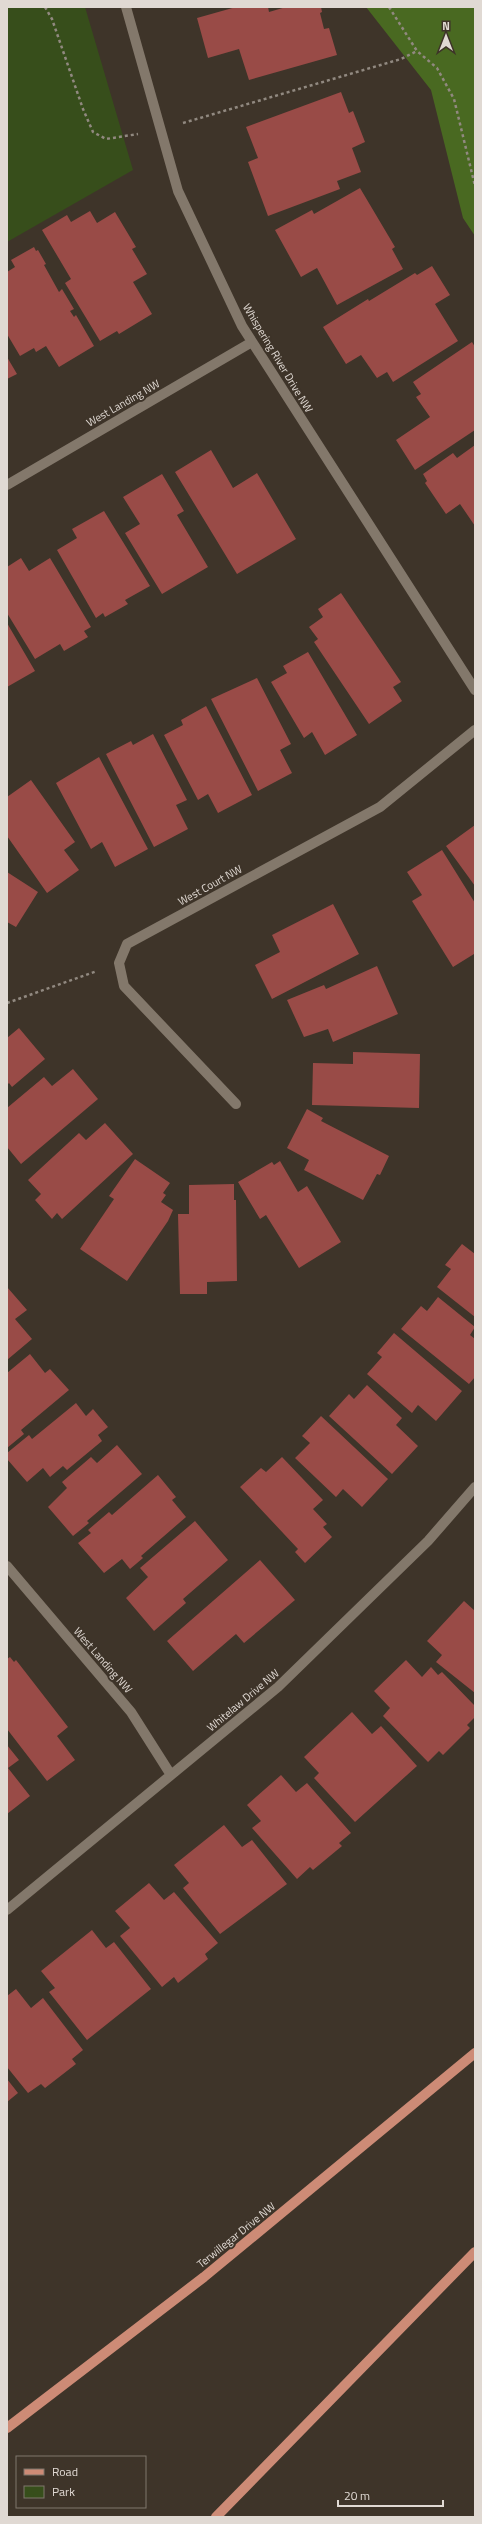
<svg xmlns="http://www.w3.org/2000/svg" width="482" height="2524" font-family="'Titillium Web',sans-serif">
<style>
.green{fill:#374e1b}
.forest{fill:#496921}
.building{fill:#994b47}
.lines{fill:none;stroke-linecap:round;stroke-linejoin:round}
.path{stroke:#918980;stroke-width:2.5;stroke-dasharray:3 3;stroke-linecap:butt}
.minor{stroke:#83786b;stroke-width:10}
.major{stroke:#cd8b76;stroke-width:10}
.labels{text-anchor:middle;dominant-baseline:central;stroke-width:4;stroke-linejoin:round;paint-order:stroke}
.street-label{font-size:11px;fill:#e0d9d3;stroke:#3e3429}
</style>
<rect width="100%" height="100%" fill="#3e3429"/>
<path class="green" d="M7,7H85L133,170L7,242Z"/>
<path class="forest" d="M366,7H475V236L463,218L431,90Z"/>
<path class="building" d="M236,7H268L269,12L286,7H321L322,12L320,13L324,29L329,28L337,55L249,80L239,49L208,58L197,18Z
M341,92L349,113L353,111L365,142L352,148L361,172L337,181L340,189L268,216L248,162L258,158L246,127Z
M360,188L395,247L392,249L403,269L337,305L317,268L301,277L275,230L312,210L314,214Z
M90,211L97,223L115,212L136,247L132,249L147,274L133,282L152,314L119,334L117,331L100,341L65,283L71,279L42,230L67,215L71,222Z
M34,247L36,251L38,250L46,264L44,265L59,292L62,289L74,309L70,311L74,317L76,315L94,346L59,367L46,346L36,352L34,348L20,356L7,334V272L15,267L11,260Z
M432,266L450,295L435,304L458,341L393,382L387,372L377,378L361,355L346,364L323,327L368,299L369,301L415,273L417,275Z
M472,342L475,347V430L415,470L396,440L430,417L416,397L421,394L413,382Z
M7,357L17,374L7,379Z
M475,445V526L460,504L446,514L425,483L427,481L423,474L453,453L457,458Z
M211,450L233,488L257,473L296,539L237,574L175,472Z
M162,474L184,511L177,515L208,567L162,594L125,533L140,524L123,497Z
M104,511L150,586L125,600L128,604L105,617L103,613L96,618L57,550L77,538L72,529Z
M21,558L29,571L50,558L91,627L84,631L88,637L64,651L60,644L35,659L7,613V567Z
M341,593L401,682L393,687L402,701L369,724L314,642L318,639L309,627L323,617L318,609Z
M7,623L35,671L7,687Z
M308,652L357,735L325,755L312,732L304,738L271,682L287,673L283,666Z
M257,678L291,744L280,750L292,773L258,791L211,699Z
M206,706L252,795L218,813L208,794L198,800L164,735L183,725L181,720Z
M153,734L187,800L176,805L188,829L154,847L106,754L131,741L133,745Z
M99,757L148,849L115,867L102,842L91,849L56,783Z
M31,780L75,842L64,850L79,870L47,893L7,836V797Z
M475,825V886L446,846Z
M442,850L475,903V957L474,954L453,967L412,901L422,895L407,872Z
M7,872L38,892L16,927L7,922Z
M333,904L359,954L272,999L255,965L280,952L272,935Z
M377,966L398,1014L333,1042L328,1029L304,1037L287,1000L324,985L326,989Z
M19,1028L45,1059L12,1087L9,1083L7,1085V1038Z
M353,1052L420,1054L419,1108L312,1105L313,1063L353,1064Z
M73,1069L98,1099L21,1164L7,1147V1108L44,1077L52,1086Z
M307,1109L323,1118L321,1121L389,1156L380,1175L377,1174L363,1200L304,1170L309,1160L287,1148Z
M105,1123L133,1154L62,1219L57,1213L52,1219L35,1200L41,1194L28,1180L79,1133L86,1140Z
M135,1159L170,1183L163,1193L166,1195L161,1202L173,1210L168,1221L127,1281L80,1249L114,1199L109,1196Z
M280,1161L298,1192L307,1186L341,1242L299,1268L266,1215L260,1219L238,1182L272,1162L274,1165Z
M234,1184V1200H236L237,1281L207,1282V1294H180L178,1214H189V1185Z
M462,1244L475,1254V1317L437,1287L451,1269L445,1265Z
M7,1287L27,1310L15,1319L32,1339L7,1360Z
M438,1297L475,1327L470,1335L475,1339V1377L469,1384L401,1329L421,1306L427,1311Z
M394,1333L462,1391L436,1421L418,1405L412,1413L367,1374L382,1357L377,1353Z
M30,1354L45,1373L50,1369L69,1390L21,1430L24,1434L7,1448V1373Z
M367,1385L402,1418L396,1425L418,1446L392,1474L329,1416L349,1394L354,1399Z
M76,1403L86,1416L93,1409L108,1427L98,1435L102,1441L67,1470L63,1466L50,1477L43,1468L27,1482L7,1459V1453L29,1435L32,1439Z
M321,1416L388,1479L362,1507L343,1489L336,1497L295,1458L310,1443L302,1436Z
M117,1445L142,1474L87,1521L89,1523L73,1536L48,1507L67,1488L62,1482L91,1457L97,1463Z
M282,1457L323,1500L313,1509L327,1524L323,1527L332,1537L305,1563L295,1552L298,1549L240,1487L261,1468L266,1472Z
M158,1475L176,1497L172,1500L186,1517L141,1556L143,1558L130,1569L122,1559L104,1573L78,1543L91,1533L88,1530L109,1512L112,1515Z
M195,1521L228,1560L183,1599L186,1603L154,1631L126,1598L148,1577L140,1568Z
M260,1560L295,1600L244,1643L236,1634L193,1671L167,1641Z
M464,1601L475,1611V1693L436,1662L442,1655L427,1641Z
M10,1657L14,1662L16,1660L68,1727L57,1736L75,1760L47,1781L7,1729V1659Z
M406,1660L422,1677L431,1667L438,1675L442,1672L475,1706V1717L467,1725L470,1728L443,1755L439,1751L428,1762L383,1716L390,1708L374,1691Z
M352,1712L372,1734L381,1726L417,1766L355,1822L314,1778L319,1773L304,1757Z
M7,1745L19,1760L8,1768L30,1796L7,1814Z
M281,1775L296,1792L307,1783L351,1833L339,1843L342,1846L313,1870L310,1867L297,1879L252,1828L261,1821L247,1805Z
M224,1825L242,1847L252,1840L287,1884L220,1934L183,1888L189,1883L174,1865Z
M149,1883L164,1900L174,1892L218,1943L205,1954L208,1959L178,1983L174,1977L162,1987L120,1936L130,1928L115,1911Z
M92,1930L106,1948L114,1942L151,1989L87,2040L49,1992L55,1988L41,1971Z
M16,1989L31,2008L43,1998L83,2050L72,2059L76,2064L45,2088L41,2084L28,2093L7,2067V1996Z
M7,2079L18,2093L7,2102Z"/>
<g class="lines">
<path class="path" d="M45,7L52,19L83,109L93,132L106,139L138,134
M389,7L417,51L437,68L454,99L475,186
M183,123L401,59L417,51
M7,1003L97,971"/>
<path class="minor" d="M126,7L178,191L242,326L475,690
M7,485L252,342
M236,1104L124,986L119,963L127,944L380,807L475,730
M7,1566L131,1712L171,1775
M7,1910L278,1687L428,1541L475,1487"/>
<path class="major" d="M7,2428L204,2277L475,2053
M216,2517L475,2252"/>
</g>
<g class="labels">
<g class="street-label">
<text transform="translate(278 358) rotate(59)">Whispering River Drive NW</text>
<text transform="translate(123 403) rotate(-30)">West Landing NW</text>
<text transform="translate(210 885) rotate(-29)">West Court NW</text>
<text transform="translate(103 1660) rotate(49)">West Landing NW</text>
<text transform="translate(243 1700) rotate(-40)">Whitelaw Drive NW</text>
<text transform="translate(236 2235) rotate(-39)">Terwillegar Drive NW</text>
</g>
</g>
<rect width="482" height="2524" fill="none" stroke="#e0d9d3" stroke-width="16"/>
<rect x="16" y="2456" width="130" height="52" fill="#3e3429" stroke="#7f766d"/>
<rect x="24" y="2469" width="20" height="6" fill="#cd8b76" stroke="#7f766d"/>
<text x="52" y="2476" font-size="12" fill="#e0d9d3">Road</text>
<rect x="24" y="2486" width="20" height="12" fill="#374e1b" stroke="#7f766d"/>
<text x="52" y="2496" font-size="12" fill="#e0d9d3">Park</text>
<g transform="translate(446 36)" stroke="#3e3429" stroke-width="3" paint-order="stroke">
<path d="M0-3L7 15L0 10L-7 15Z" fill="#e0d9d3"/>
<text y="-6" font-size="11" font-weight="bold" text-anchor="middle" fill="#e0d9d3">N</text>
</g>
<path d="M338 2500v6h105v-6" fill="none" stroke="#e0d9d3" stroke-width="2"/>
<text x="344" y="2500" font-size="12" fill="#e0d9d3" stroke="#3e3429" stroke-width="3" paint-order="stroke">20 m</text>
</svg>
